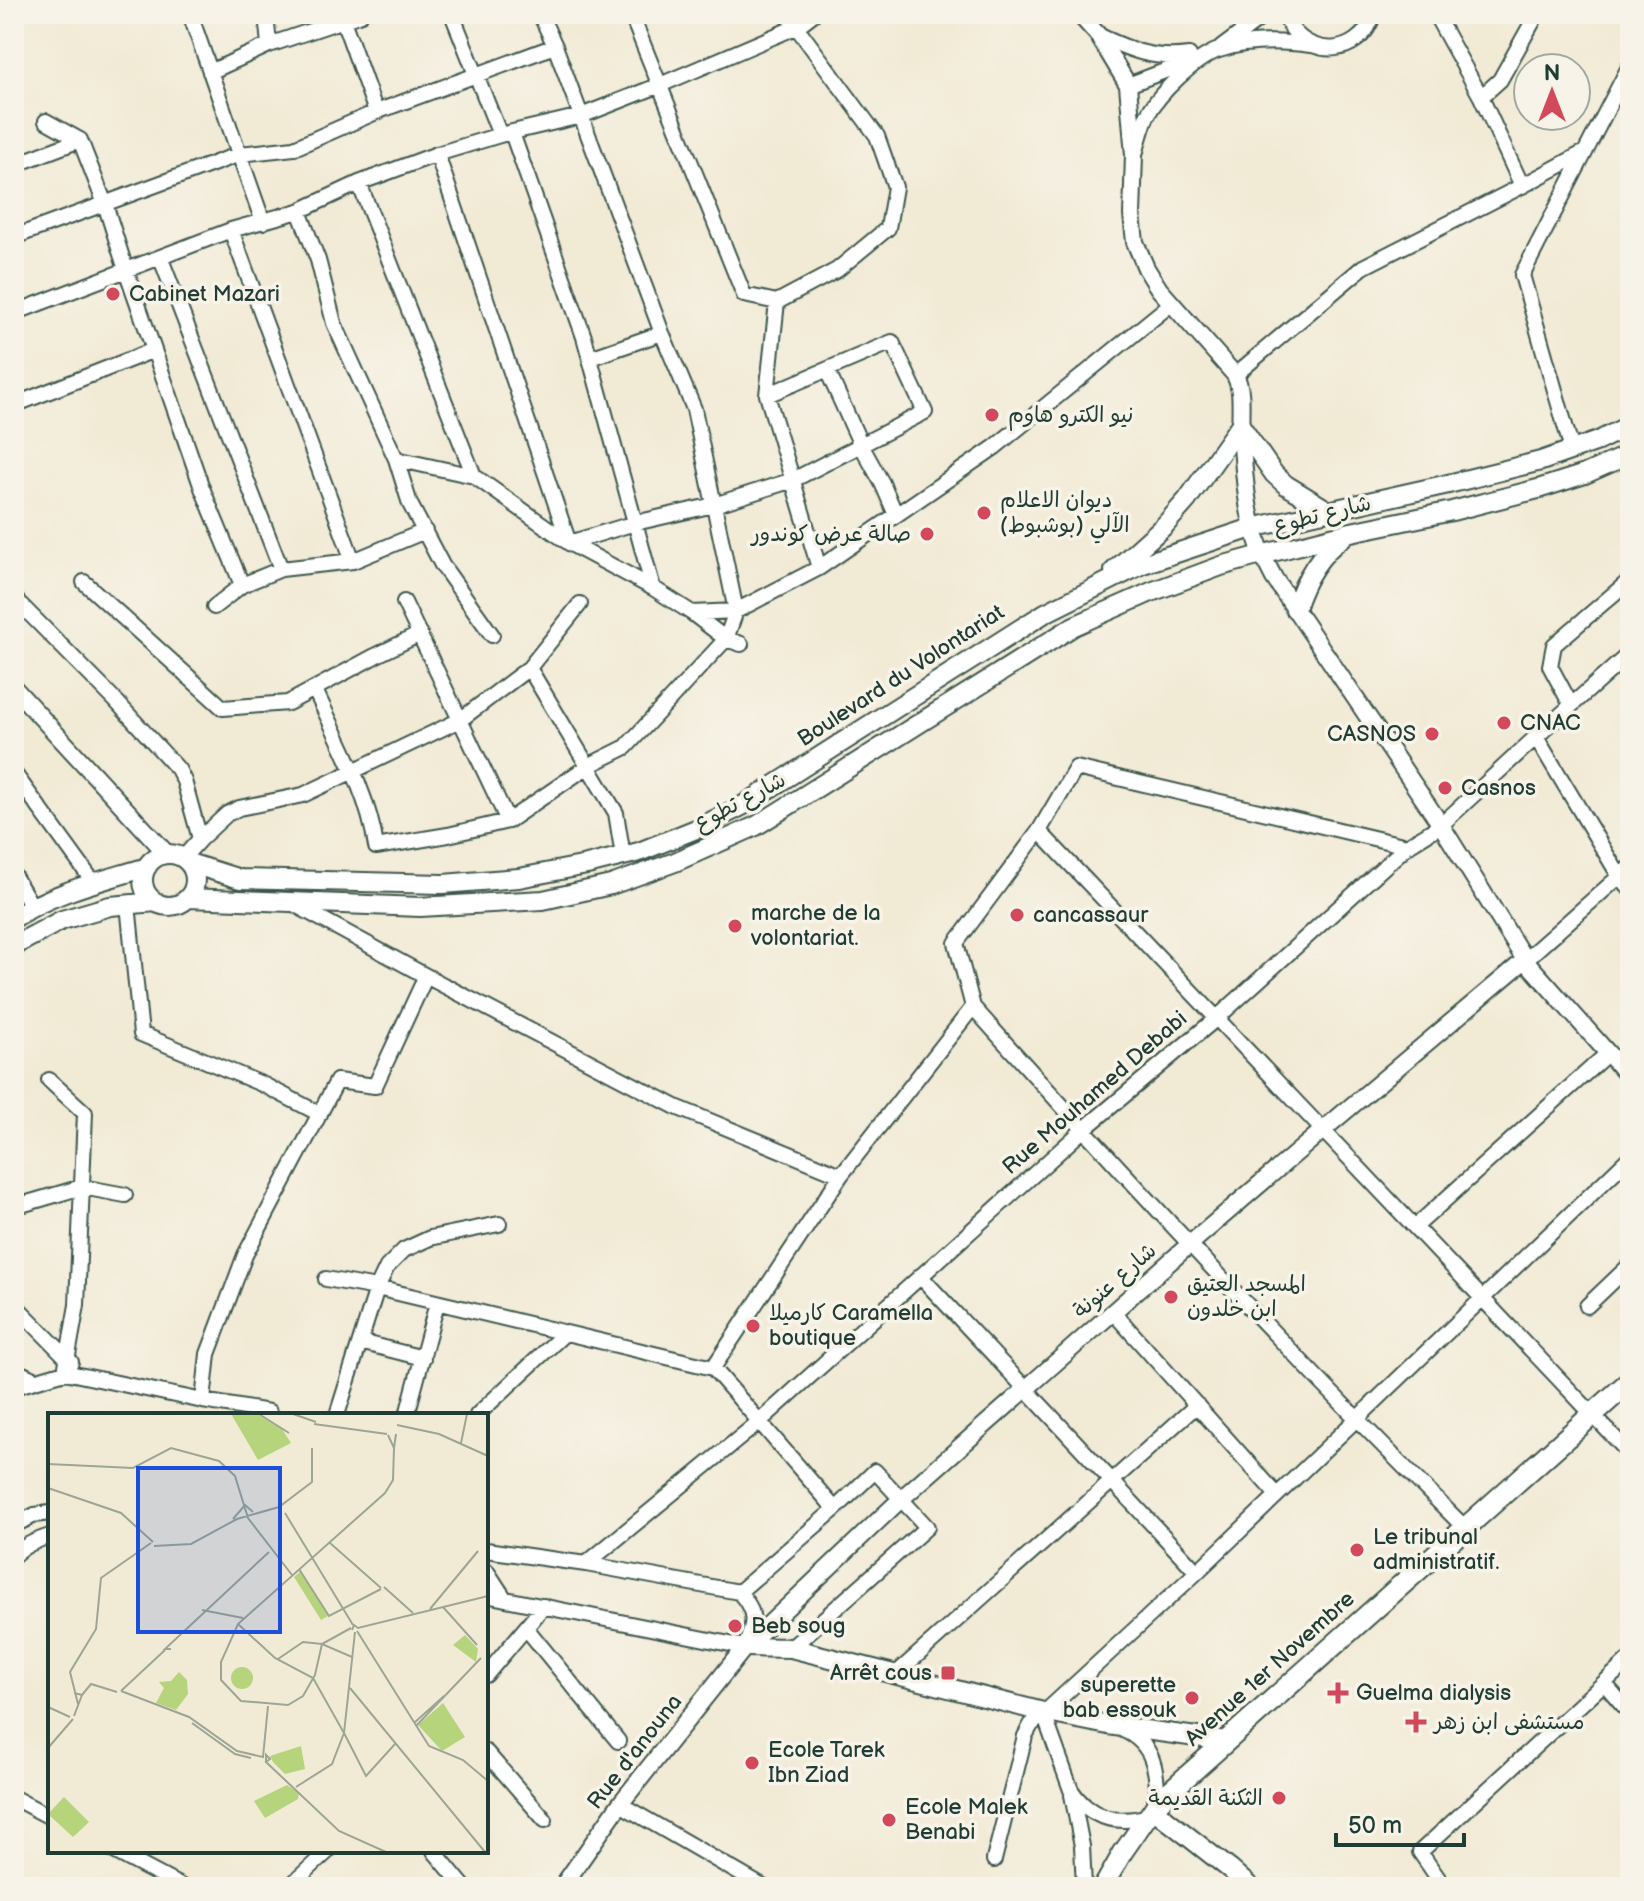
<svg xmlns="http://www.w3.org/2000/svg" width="1644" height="1901" font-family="'Balsamiq Sans','Playpen Sans Arabic',sans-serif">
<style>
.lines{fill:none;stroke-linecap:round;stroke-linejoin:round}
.minor-casing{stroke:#3e574c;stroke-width:18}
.tertiary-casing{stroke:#3e574c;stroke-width:20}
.secondary-casing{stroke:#3e574c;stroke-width:22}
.primary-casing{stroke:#3e574c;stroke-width:24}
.minor{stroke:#fff;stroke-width:14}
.tertiary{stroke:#fff;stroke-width:16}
.secondary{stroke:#fff;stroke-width:18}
.primary{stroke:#fff;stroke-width:20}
.poi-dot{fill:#d1495b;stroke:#f7f3e8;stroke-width:3}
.labels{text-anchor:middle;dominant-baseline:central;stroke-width:7;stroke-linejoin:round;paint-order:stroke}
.poi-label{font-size:22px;fill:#1f3d34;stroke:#f7f3e8;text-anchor:start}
.street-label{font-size:22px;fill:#1f3d34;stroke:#f7f3e8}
.inset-road{fill:none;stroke:#9da595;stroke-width:2}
.view{fill:#1d4ed8;fill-opacity:0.15;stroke:#1d4ed8;stroke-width:4}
.inset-edge{fill:none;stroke:#1f3d34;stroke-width:4}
</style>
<rect width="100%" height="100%" fill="#f7f3e8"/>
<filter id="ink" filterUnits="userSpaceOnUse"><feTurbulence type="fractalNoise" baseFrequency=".0125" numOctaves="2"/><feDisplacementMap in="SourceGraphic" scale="16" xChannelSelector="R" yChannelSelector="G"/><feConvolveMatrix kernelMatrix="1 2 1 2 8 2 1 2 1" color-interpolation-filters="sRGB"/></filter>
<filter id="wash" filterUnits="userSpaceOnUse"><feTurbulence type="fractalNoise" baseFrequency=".006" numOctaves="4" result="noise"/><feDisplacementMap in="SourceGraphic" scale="32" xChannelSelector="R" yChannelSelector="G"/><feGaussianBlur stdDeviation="1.8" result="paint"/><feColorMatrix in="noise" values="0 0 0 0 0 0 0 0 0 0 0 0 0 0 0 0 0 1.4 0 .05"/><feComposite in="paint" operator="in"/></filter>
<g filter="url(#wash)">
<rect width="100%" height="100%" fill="#f1ead5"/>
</g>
<g filter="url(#ink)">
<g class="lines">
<g class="minor-casing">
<path id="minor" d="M190,14L263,222
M266,14L269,45
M343,14V20L376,112
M452,14L500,135
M631,14L744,295L777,302L837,270L888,228L895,187L877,136L787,14
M1285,14C1293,44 1330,59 1356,40C1366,33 1370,24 1374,14
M1435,14L1481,97L1522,186
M1098,35C1130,50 1153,60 1189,55
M1221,48L1266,14
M210,72L269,45L361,14
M1128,85L1191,61
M1481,97L1500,80L1537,14
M46,121L80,140L105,204L126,270L202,488L242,585
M512,133L584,337L653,588
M1136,151C1139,139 1142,127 1147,116C1158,94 1195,58 1219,50C1249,40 1280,41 1311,45
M437,154L569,543L635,523L714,505L793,480L925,412L892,342L767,395
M14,165L80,140
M359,183L474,476
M299,211L318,260L334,323L396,459L410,504L442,565L492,635
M231,230L353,561
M14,237L240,154L294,148L376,112L555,46
M161,259L281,569
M777,302L767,395L819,568
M14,313L231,230L299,211L359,183L437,154L500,135L581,116L660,85L796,27L813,14
M590,358L662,333
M827,370L861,445L882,483L896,515
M1235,375L1363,267L1522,186L1585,152
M14,405L154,350
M1572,450L1522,275L1630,65
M396,459L474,476L569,543L653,588L692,613L726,639L741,644
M84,582L223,708L288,703L375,656L420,634
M14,598L115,700L178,769L184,781L200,839
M404,602L508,821
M214,607L242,585L281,569L353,561L425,531
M692,613L736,611L819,568L995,447L1172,303
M529,668L616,813L623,856
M315,690C337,738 369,794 376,847L448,835L508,821L588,766L626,747L726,639L736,611L694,409L662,333L555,46L540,14
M1571,705L1550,666L1554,645L1630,580
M1536,737L1620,877L1630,889
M14,773L94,883
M1039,831L1630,1454
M183,858L200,839L227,814L239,808L303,795L460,720L529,668L580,604
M14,876L32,906
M292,903L426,976L676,1107L841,1175
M128,904L141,1034L264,1085L320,1114
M1525,960L1630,867
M973,1007C1132,1185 1295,1359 1464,1527
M49,1080L85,1113L77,1305L65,1372
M14,1207L82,1187L125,1195
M1415,1227L1608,1053
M920,1276L1197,1572
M326,1279L377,1288L713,1368L835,1509
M14,1304L71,1362
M1587,1306L1630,1265
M1113,1312L1277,1495
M360,1342L423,1358
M713,1368L841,1175L973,1007L956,943L1039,831L1076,768L1407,846
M14,1370L36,1380
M14,1387L65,1372L203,1401L269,1412
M203,1401L208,1354L245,1255L337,1081L375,1086L426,976
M337,1415L377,1288L387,1267L404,1250L430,1238L499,1224
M407,1415L437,1303
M477,1415L565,1333
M14,1525L35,1515L50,1513
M486,1550L586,1564L739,1592C757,1612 755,1623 745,1647L486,1595
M14,1555C24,1545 37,1540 50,1536
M586,1564L759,1422L1083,1130L1218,1017L1407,846L1441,825L1536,737L1630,653
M486,1570L505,1599
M739,1592L835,1509L875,1471L927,1527L791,1648
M526,1628L618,1741
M486,1675L544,1606
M895,1675L1197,1405
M1604,1683L1630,1713
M1043,1712L1071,1790C1090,1819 1117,1825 1149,1816
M1123,1730C1154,1743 1158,1772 1157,1803
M486,1752L545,1820
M1072,1795L1082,1846L1084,1887
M14,1798L50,1817
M620,1804L763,1887
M114,1851L182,1887
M434,1851L464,1887
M994,1860L1025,1736L1031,1725L1197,1572L1630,1157
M289,1887L328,1851
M1444,1887L1420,1852L1630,1659"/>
</g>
<g class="tertiary-casing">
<path id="tertiary" d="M1079,14L1098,35L1128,85L1134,155L1132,215L1135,242L1146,268L1159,289L1235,375C1244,392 1239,412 1241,431C1245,487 1246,528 1274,578L1441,825L1525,960L1630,1078
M14,688L167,854
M562,1887L620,1804L745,1647L901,1499L1190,1244L1323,1130L1525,960"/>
</g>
<g class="secondary-casing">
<path id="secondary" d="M1114,571L1165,525L1187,500L1240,425L1274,474L1286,485L1327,510
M1295,609C1304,580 1318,555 1343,537
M143 880a26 26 0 1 1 52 0a26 26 0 1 1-52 0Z
M189,863L240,879L443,884L519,878L587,865L639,852L696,829L742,806L1045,613L1143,564L1252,528L1444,485L1541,461L1598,441L1630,425
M188,898L420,907L543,900L611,885L675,862L756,826L1074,626L1151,592L1221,566L1261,555L1351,532L1452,511L1538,489L1585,474L1630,454
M14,918C53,892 102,881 147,867
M14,948L19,943L62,920L110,906L156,902
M745,1647L791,1648L1043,1712L1108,1725L1226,1741
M1153,1809L1231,1870L1250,1887
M1103,1887L1123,1852L1157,1803"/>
</g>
<g class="primary-casing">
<path id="primary" d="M1157,1803L1630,1381"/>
</g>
<use href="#minor" class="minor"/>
<use href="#tertiary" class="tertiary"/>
<use href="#secondary" class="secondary"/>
<use href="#primary" class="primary"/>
</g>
</g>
<g class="poi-dot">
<circle cx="113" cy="294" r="8"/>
<circle cx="992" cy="415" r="8"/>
<circle cx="984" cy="513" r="8"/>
<circle cx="927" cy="534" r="8"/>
<circle cx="1504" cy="723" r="8"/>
<circle cx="1432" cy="734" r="8"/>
<circle cx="1445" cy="788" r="8"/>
<circle cx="1017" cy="915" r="8"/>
<circle cx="735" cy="926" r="8"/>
<circle cx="1171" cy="1297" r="8"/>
<circle cx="753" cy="1326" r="8"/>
<circle cx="1357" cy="1550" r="8"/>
<circle cx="735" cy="1626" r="8"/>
<rect x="940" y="1665" width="16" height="16" rx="4"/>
<path d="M1334 1681h8v8h8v8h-8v8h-8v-8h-8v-8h8z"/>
<circle cx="1192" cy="1698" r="8"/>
<path d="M1412 1710h8v8h8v8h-8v8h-8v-8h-8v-8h8z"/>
<circle cx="752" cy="1763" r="8"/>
<circle cx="1279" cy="1798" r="8"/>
<circle cx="889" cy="1820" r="8"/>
</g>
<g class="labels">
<g class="poi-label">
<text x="129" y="294">Cabinet Mazari</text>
<text x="1008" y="415">نيو الكترو هاوم</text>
<text x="1000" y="500">ديوان الاعلام<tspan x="1000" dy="25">الآلي (بوشبوط)</tspan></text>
<text x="911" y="534" text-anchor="end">صالة عرض كوندور</text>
<text x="1520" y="723">CNAC</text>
<text x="1416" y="734" text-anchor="end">CASNOS</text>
<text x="1461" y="788">Casnos</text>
<text x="751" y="913">marche de la<tspan x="751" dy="25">volontariat.</tspan></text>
<text x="1033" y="915">cancassaur</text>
<text x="1187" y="1284">المسجد العتيق<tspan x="1187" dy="25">ابن خلدون</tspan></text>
<text x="769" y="1313">كارميلا Caramella<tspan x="769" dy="25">boutique</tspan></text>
<text x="1373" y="1537">Le tribunal<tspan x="1373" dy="25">administratif.</tspan></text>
<text x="751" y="1626">Beb soug</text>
<text x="932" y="1673" text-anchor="end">Arrêt cous</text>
<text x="1176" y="1685" text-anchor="end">superette<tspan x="1176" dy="25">bab essouk</tspan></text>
<text x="1356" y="1693">Guelma dialysis</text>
<text x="1434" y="1722">مستشفى ابن زهر</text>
<text x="768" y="1750">Ecole Tarek<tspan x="768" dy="25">Ibn Ziad</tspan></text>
<text x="1263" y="1798" text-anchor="end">الثكنة القديمة</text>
<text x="905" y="1807">Ecole Malek<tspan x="905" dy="25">Benabi</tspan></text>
</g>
<g class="street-label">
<text transform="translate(1322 515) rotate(-14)">شارع تطوع</text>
<text transform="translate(901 676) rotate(-33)">Boulevard du Volontariat</text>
<text transform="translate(740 802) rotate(-28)">شارع تطوع</text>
<text transform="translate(1095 1093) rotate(-41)">Rue Mouhamed Debabi</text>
<text transform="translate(1115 1281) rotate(-41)">شارع عنونة</text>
<text transform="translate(1270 1669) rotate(-42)">Avenue 1er Novembre</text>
<text transform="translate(635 1752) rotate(-52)">Rue d'anouna</text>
</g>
</g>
<g transform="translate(48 1413)">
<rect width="440" height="440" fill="#f1ead5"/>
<path d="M183,1H209L234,16L243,30L210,47ZM253,158L280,203L273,207L246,164ZM417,222L430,236L428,249L405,232ZM183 265a11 11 0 1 1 22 0a11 11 0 1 1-22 0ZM131,259L139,267L140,281L128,297L108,290L116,275L111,269L123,268ZM395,290L417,324L394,338L370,312ZM253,333L257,356L237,361L225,349L222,343ZM239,372L251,380L250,386L217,405L206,388ZM16,384L41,409L25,424L0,401Z" fill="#b6d47b"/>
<path class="inset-road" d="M211,1L241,20M245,1L268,9M266,11L339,21M349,12L391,21L440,43M340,22L346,35L348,21M413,30L419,1M0,51L85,55L123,35L171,48L187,63L200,105L244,162M0,75L73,100L105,129M237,100L305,212M185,106L197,92L205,99M282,130L333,175M106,133L143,131L189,106L231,94L264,69V35M251,156L281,203L333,176M336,174L365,200M395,194L429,232M382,196L430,138M154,197L195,205M190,211L227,245L265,265L296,320M303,215L274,231L267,262L255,283L240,292L193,288L173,267V249L190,211L337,80L345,67L346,35M304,217L306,212L310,215L440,183M309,218L381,333L415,347L440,368M123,236H117L221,139M230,246L255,229L274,231L304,244M302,275L437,439M73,278L141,304L189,338L215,344L220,293M73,278L117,237M26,280L34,282L26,303M34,282L43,271L69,279M30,291L22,259L48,216L53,165L103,130M0,294L22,304M144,310L187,341L203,345M366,310L396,283M368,313L433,245M296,320L318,363L347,331M296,320L307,219M0,335L25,306M218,349V342L222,346L218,349L291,418L338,439M248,374L284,351L296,320"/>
<path class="view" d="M90,55H232V219H90Z"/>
<rect width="440" height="440" class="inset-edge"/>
</g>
<rect width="1644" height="1901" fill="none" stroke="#f7f3e8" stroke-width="48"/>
<g transform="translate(1552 92)"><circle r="38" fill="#f7f3e8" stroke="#a1aaa0" stroke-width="2"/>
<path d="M0-6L14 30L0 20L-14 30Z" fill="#d1495b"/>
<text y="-12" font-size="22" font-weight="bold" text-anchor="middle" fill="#1f3d34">N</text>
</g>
<path d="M1336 1833v12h128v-12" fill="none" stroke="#1f3d34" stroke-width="4"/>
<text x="1348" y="1833" font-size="24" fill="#1f3d34" stroke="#f7f3e8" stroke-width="6" paint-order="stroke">50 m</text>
</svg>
